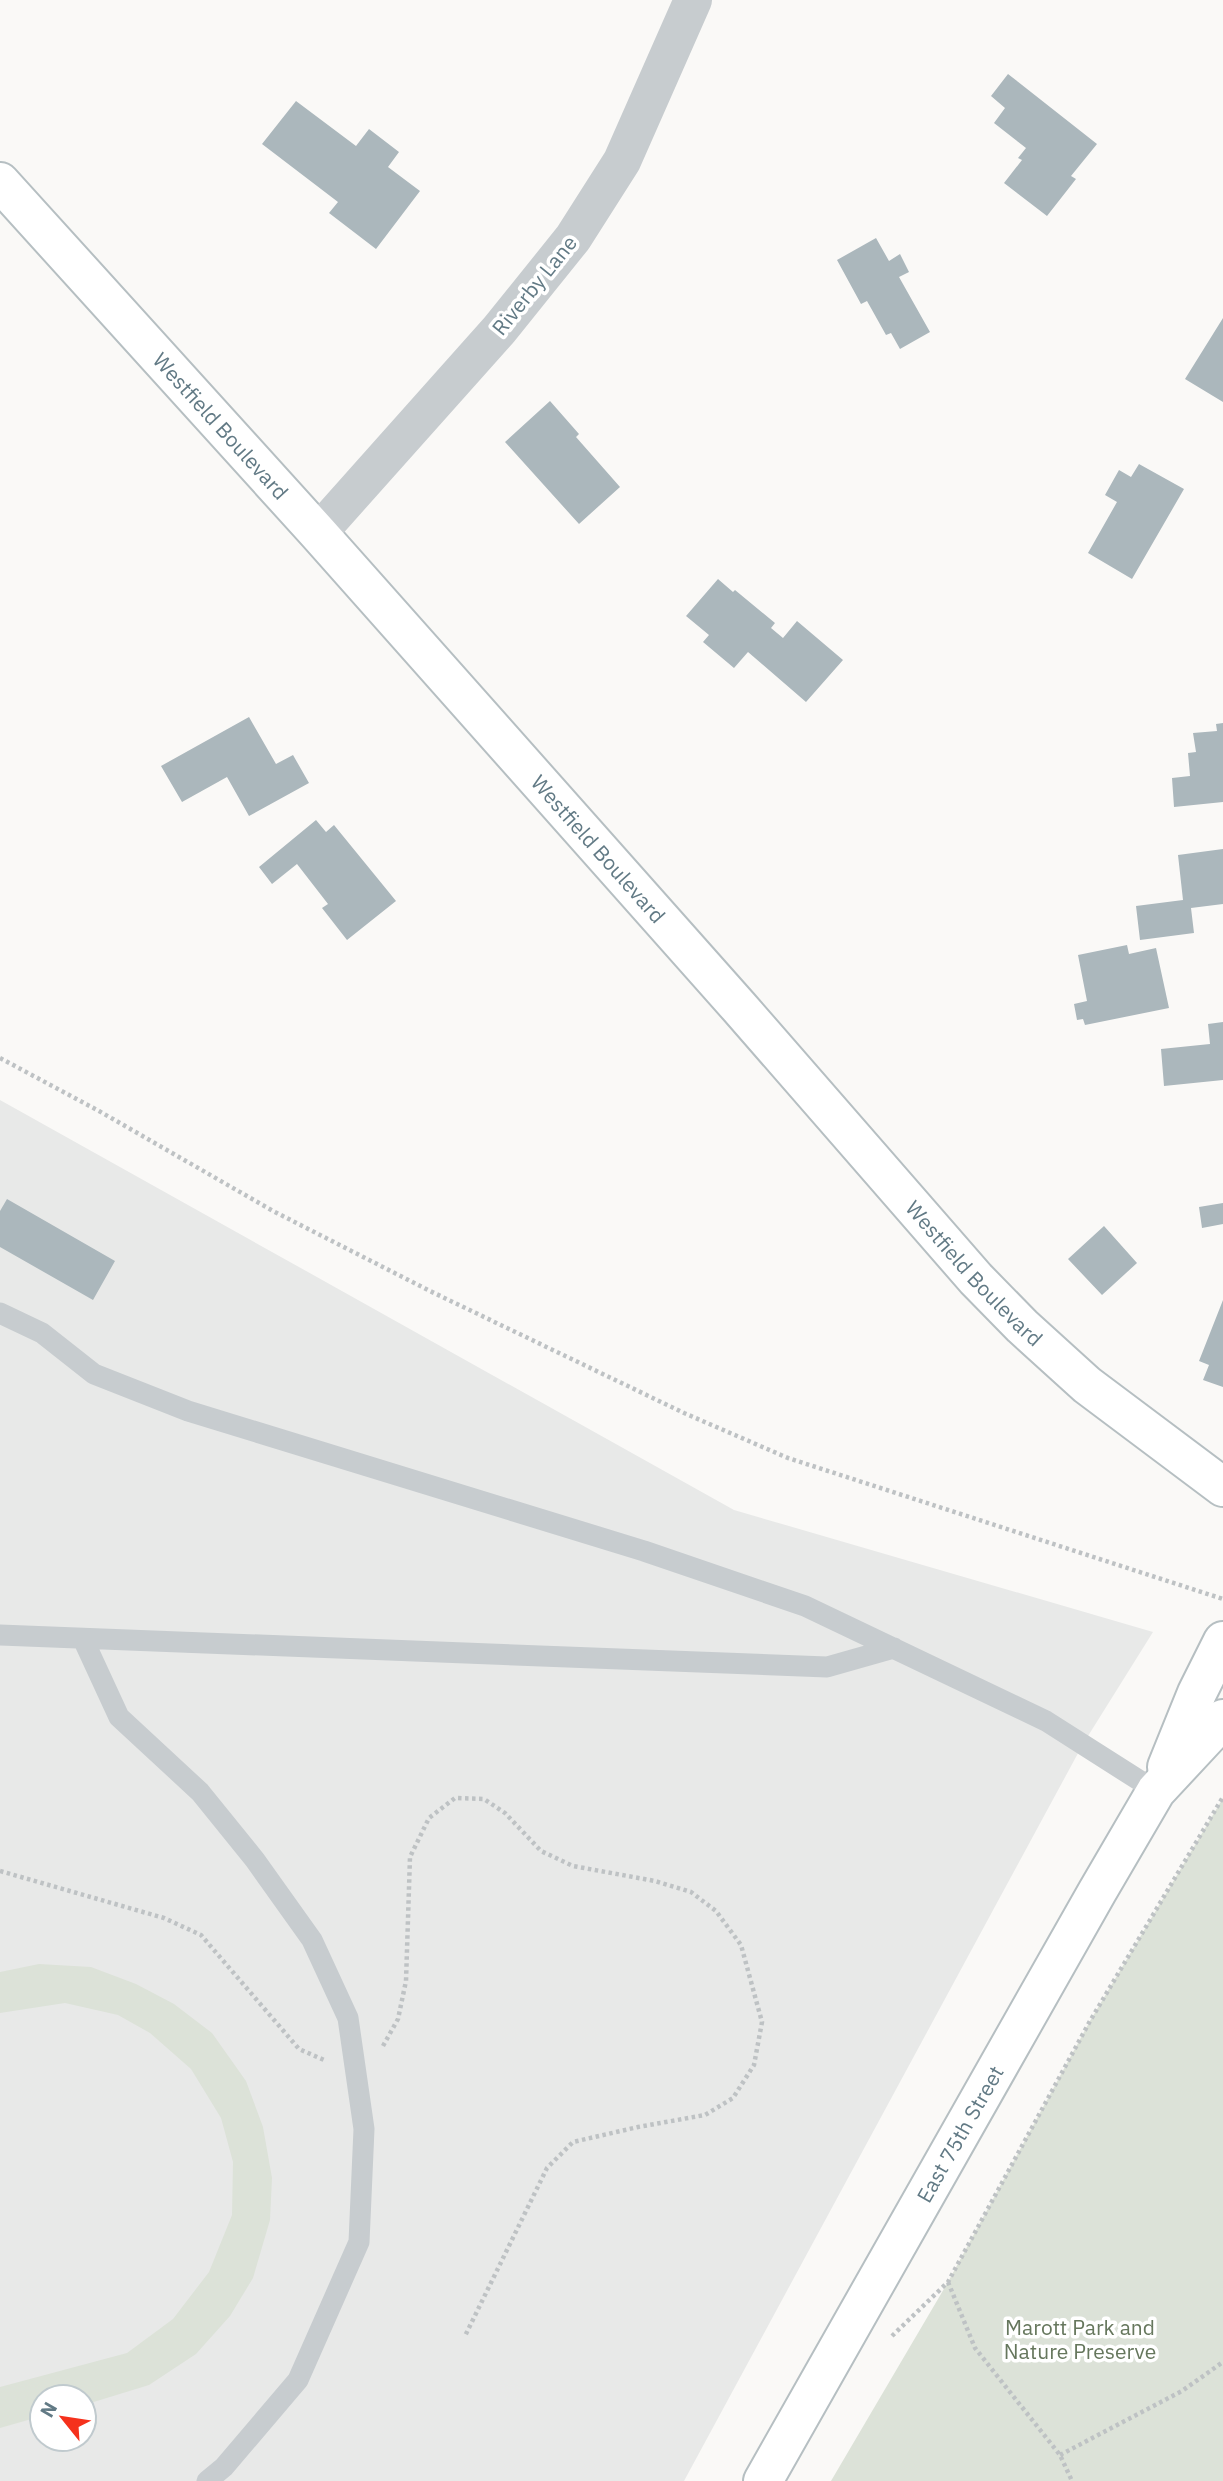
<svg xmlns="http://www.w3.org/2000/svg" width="1223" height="2481" font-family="'IBM Plex Sans',sans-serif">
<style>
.built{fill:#e8e9e8;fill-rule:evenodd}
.green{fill:#dce2d8}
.building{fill:#abb7bc}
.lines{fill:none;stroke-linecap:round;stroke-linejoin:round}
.secondary-casing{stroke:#b6bfc2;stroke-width:42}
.path{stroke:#bec2c4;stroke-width:4.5;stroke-dasharray:3.5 3.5;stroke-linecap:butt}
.lane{stroke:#c7cccf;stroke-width:21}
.street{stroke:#c7cccf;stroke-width:38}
.secondary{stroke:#fff;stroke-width:38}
.labels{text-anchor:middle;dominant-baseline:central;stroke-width:7;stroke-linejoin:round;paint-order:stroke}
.street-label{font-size:21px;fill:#627a85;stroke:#fff}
.park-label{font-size:21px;fill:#66775d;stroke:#fff}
</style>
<rect width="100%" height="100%" fill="#faf9f7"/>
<path class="built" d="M0,1100L734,1510L1153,1632L1083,1744L684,2481H0ZM42,2397H84V2439H42Z"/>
<path class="green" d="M1223,1798V2481H831L948,2282L1090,2021Z
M39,1964L91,1967L136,1984L174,2004L212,2033L246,2081L263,2127L272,2178L270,2220L253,2278L230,2316L196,2354L149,2385L84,2405V2397H42V2416L0,2428V2387L127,2353L173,2319L209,2272L232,2215L233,2162L221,2118L191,2069L150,2033L118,2015L65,2003L0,2013V1972Z"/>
<path class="building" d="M1008,74L1097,144L1071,176L1076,179L1047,216L1004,183L1022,160L1018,158L1026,148L994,123L1005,108L991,96Z
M296,101L356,146L369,129L399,152L388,167L420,191L376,249L329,213L338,202L262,144Z
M876,238L889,261L900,254L909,272L899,277L930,332L900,349L891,333L886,335L867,301L861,304L837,260Z
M1223,318V402L1185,379Z
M550,401L579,434L576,437L620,487L579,524L505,442Z
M1139,464L1184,489L1132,579L1088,553L1117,502L1105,495L1119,470L1131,477Z
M718,579L733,592L735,590L775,623L771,628L783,638L797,621L843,660L806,702L748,652L734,668L703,642L709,635L686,616Z
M249,717L276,764L293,755L309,783L249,816L227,777L182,802L161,766Z
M1223,723V802L1174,807L1172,778L1190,776L1188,753L1196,752L1193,733L1217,731L1216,724Z
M316,820L326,832L334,825L396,901L347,940L322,908L328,904L297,864L272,884L259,867Z
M1223,849V904L1191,908L1194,933L1140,940L1136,906L1183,900L1178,855Z
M1127,945L1129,954L1156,948L1169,1008L1085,1025L1083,1019L1077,1020L1074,1004L1087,1001L1078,955Z
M1223,1022V1080L1164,1086L1161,1049L1210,1044L1208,1024Z
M7,1199L115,1261L93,1300L0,1247V1211Z
M1223,1203V1224L1202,1228L1199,1207Z
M1104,1226L1137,1263L1102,1295L1068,1259Z
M1223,1300V1387L1203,1380L1209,1365L1199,1361Z"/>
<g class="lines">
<g class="secondary-casing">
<g id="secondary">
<path id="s1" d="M0,182L318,533L739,1007L976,1279L1022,1326L1087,1385L1223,1487"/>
<path d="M1167,1767L1197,1693L1223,1641"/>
<path id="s2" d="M763,2481L1097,1892L1156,1791L1223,1719"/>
</g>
</g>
<path class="path" d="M0,1058L99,1111L273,1211L430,1291L684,1413L788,1458L1223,1599
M0,1871L164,1918L201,1935L299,2049L324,2060
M383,2046L398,2019L406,1981L410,1857L429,1818L455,1798L484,1799L505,1813L541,1851L573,1866L655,1881L691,1892L716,1911L741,1945L762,2022L754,2065L733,2098L705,2115L638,2127L573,2142L547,2168L465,2336
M948,2282L975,2348L1060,2455L1072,2481
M892,2336L948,2282L1090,2021L1223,1797
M1060,2455L1182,2391L1223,2362"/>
<path class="lane" d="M0,1313L42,1333L94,1374L188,1411L644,1551L805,1606L1046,1721L1156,1791
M0,1635L827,1667L894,1648
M83,1639L119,1717L200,1792L255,1860L312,1940L348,2018L364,2129L359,2242L298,2380L224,2467L207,2481"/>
<path class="street" d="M318,533L499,330L573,238L622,161L693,0"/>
<use href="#secondary" class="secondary"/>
</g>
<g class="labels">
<g class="street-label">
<text transform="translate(534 285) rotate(-51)">Riverby Lane</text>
<text stroke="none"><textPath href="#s1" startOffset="329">Westfield Boulevard</textPath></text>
<text stroke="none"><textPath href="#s1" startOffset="896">Westfield Boulevard</textPath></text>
<text stroke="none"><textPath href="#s1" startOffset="1463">Westfield Boulevard</textPath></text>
<text stroke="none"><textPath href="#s2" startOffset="399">East 75th Street</textPath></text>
</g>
<g class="park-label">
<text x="1080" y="2327">Marott Park and<tspan x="1080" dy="24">Nature Preserve</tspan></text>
</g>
</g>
<g transform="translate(63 2418) rotate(300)"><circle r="33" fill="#ffffff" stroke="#c0cace" stroke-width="2"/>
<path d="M0-5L12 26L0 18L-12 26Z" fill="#f5311c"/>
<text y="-10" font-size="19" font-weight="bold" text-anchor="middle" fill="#627a85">N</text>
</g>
</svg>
